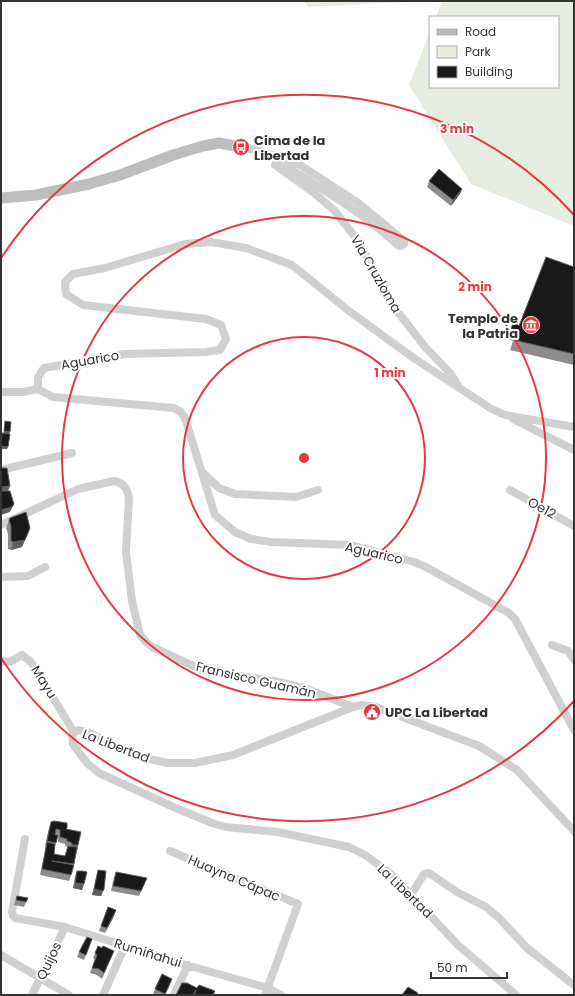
<svg xmlns="http://www.w3.org/2000/svg" width="575" height="996" font-family="Poppins,sans-serif">
<style>
.green{fill:#e6ecdf}
.lines{fill:none;stroke-linecap:round;stroke-linejoin:round}
.street{stroke:#d0d0d0;stroke-width:8}
.secondary{stroke:#bdbdbd;stroke-width:11}
.wall{fill:#8c8c8c;fill-rule:evenodd}
.shaded-wall{fill:#5f5f5f}
.building{fill:#1a1a1a;stroke:#5f5f5f}
.ring{fill:none;stroke:#e63946;stroke-width:2}
.labels{text-anchor:middle;dominant-baseline:central;stroke-width:4;stroke-linejoin:round;paint-order:stroke}
.poi-label{font-size:13px;font-weight:bold;fill:#333;stroke:#fff;text-anchor:start}
.street-label{font-size:13px;fill:#333;stroke:#fff}
.centre{fill:#e63946;stroke:#fff;stroke-width:2}
.ring-label{font-size:12px;text-anchor:middle;font-weight:bold;fill:#e63946;stroke:#fff;stroke-width:4;stroke-linejoin:round;paint-order:stroke}
</style>
<rect width="100%" height="100%" fill="#fff"/>
<path class="green" d="M304,1H424L309,7Z
M442,1H574V226L471,184L409,85L430,31V87H558V17H436Z"/>
<g class="lines">
<path class="street" d="M241,147L260,151L300,165L357,202L401,238L404,241V244L401,246H399C373,222 348,205 319,187C305,178 291,167 275,165
M278,167L314,193L334,210L359,242L390,302L426,348L450,373L458,385
M1,392H23L38,389
M513,419L574,450
M574,427L505,415L490,408L415,359L349,311L292,265L246,248L211,242L185,244L105,268L73,274L65,282L66,294L83,305L206,319L221,325L226,339L220,350L206,352L125,354L44,368L38,377V389L53,397L174,408L181,412L185,418L215,515L235,532L251,539L271,542L351,545L414,562L424,566L509,613L515,619L574,730
M1,470L72,453
M202,472L219,488L235,494L296,497L318,490
M510,490L574,526
M1,525L78,489L114,481C124,483 127,488 129,498L126,552L132,601L140,635L147,643L152,647L202,670L274,681L307,689L353,707
M1,577L28,576L45,567
M552,645L568,651L574,660
M1,661L10,662L22,655L31,662L74,732
M74,732L79,730L90,733L135,756L168,763H195L233,755L353,707L362,705L376,707L479,746L517,770L574,831
M74,732L72,736L73,744L80,754L88,764L99,773L178,809L212,823L226,827L278,832L349,847L365,855L391,874L458,945L516,995
M25,839L12,912L13,916L15,918L65,927L183,964L268,988L281,995
M170,851L298,904L265,995
M411,895L424,874L429,873L457,892L486,907L499,918L527,948L574,985
M1,955L69,995
M32,995L65,927
M103,995L125,946
M174,995L188,965"/>
<path class="secondary" d="M1,198L36,195L89,184L120,175L173,155L203,146L219,143L241,147"/>
</g>
<path class="wall" d="M429,181L462,189L460,194L451,206L427,187Z
M574,267V365L510,350L513,341L507,339L514,322L519,326Z
M9,520L30,528L22,547L11,550L8,549V534L6,528Z
M51,822L67,830L78,845L77,851L71,875L69,881L40,875L46,846H45L49,828ZM58,836V842L65,844V846L68,847L65,856L54,854L55,846Z
M98,870L104,889L101,896L92,895Z
M77,871L82,890L73,888L75,876Z
M116,872L145,883L139,896L111,891L114,877Z
M17,896L28,898L24,907L14,905Z
M108,907L116,910L114,916L105,933L99,931Z
M92,939L84,960L77,957L79,952Z
M98,946L102,948L114,951L102,979L97,975L90,973L95,960L93,958Z
M170,985L165,995H154L153,994L155,989Z"/>
<path class="shaded-wall" d="M462,189L460,194L451,206L453,200Z
M4,431L10,432L9,434H3Z
M1,446L8,447L7,449H1Z
M10,486L8,491L1,492V487Z
M14,504L10,512L1,515V510Z
M30,528L22,547L11,550L13,542Z
M72,845H78L77,851L70,850Z
M75,883L84,884L82,890L73,888Z
M94,889H104L101,896L92,895Z
M116,910L114,916L105,933L107,928Z"/>
<path class="building" d="M439,169L462,189L453,200L429,181Z
M546,257L574,267V354L514,340L516,331L511,328L514,322L519,326Z
M5,421L11,422L10,432L4,431Z
M2,433L10,434L8,447L1,446Z
M1,468H7L10,486L1,487Z
M1,491H10L14,504L12,507L1,510Z
M26,512L30,528L25,540L13,542L11,541V526L9,520L10,518Z
M54,821L67,823V828L66,829L81,832L78,845H72V843L67,841V839L60,837V830L56,829L55,835H58L56,843L47,841L51,822Z
M47,842L55,844L54,854L65,856L68,846L77,847L74,864L52,861L74,865L71,875L42,869Z
M98,870L106,871L104,889L103,891L94,889Z
M77,871H83L87,872L84,884L75,883Z
M116,872L147,878L141,891L113,886Z
M17,896L28,898L26,902L16,900Z
M108,907L116,910L107,928L101,926Z
M87,937L92,939L86,955L79,952Z
M98,946L102,948L103,946L114,951L104,973L99,969L92,968L97,955L95,953Z
M162,974L172,979L165,994L155,989Z
M182,983H187L197,988L199,985L215,991L213,995H194L196,990L193,995H176Z
M408,987L418,993L416,995H402Z"/>
<g class="ring">
<circle cx="304" cy="458" r="121"/>
<circle cx="304" cy="458" r="242"/>
<path d="M574 701A363 363 0 0 1 1 658M1 258A363 363 0 0 1 574 215"/>
</g>
<defs>
<g id="bus-disc" transform="scale(0.9)"><circle r="9.5" fill="#e63946" stroke="#fff"/><path d="M-5-6H5V4H4V6H2V4H-2V6H-4V4H-5ZM-3.5-4V0h7V-4ZM-3.5 1.2v1.5H-2V1.2ZM2 1.2v1.5H3.5V1.2Z" fill="#fff"/></g>
<g id="museum-disc" transform="scale(0.9)"><circle r="9.5" fill="#e63946" stroke="#fff"/><path d="M0-6L6-3V-2H-6V-3ZM-5-1h2V3h-2ZM-1-1h2V3h-2ZM3-1h2V3H3ZM-6 4H6V6H-6Z" fill="#fff"/></g>
<g id="civic-disc" transform="scale(0.9)"><circle r="9.5" fill="#e63946" stroke="#fff"/><path d="M-.6-6.5H3V-4.5H.6V-3L4-1V1h2V6H-6V1h2V-1L-.6-3ZM-1.2 2.5V6h2.4V2.5Z" fill="#fff"/></g>
</defs>
<g fill-rule="evenodd">
<use href="#bus-disc" x="241" y="147"/>
<use href="#museum-disc" x="531" y="325"/>
<use href="#civic-disc" x="372" y="712"/>
</g>
<g class="labels">
<g class="poi-label">
<text x="254" y="140">Cima de la<tspan x="254" dy="15">Libertad</tspan></text>
<text x="518" y="318" text-anchor="end">Templo de<tspan x="518" dy="15">la Patria</tspan></text>
<text x="385" y="712">UPC La Libertad</text>
</g>
<g class="street-label">
<text transform="translate(376 274) rotate(60)">Via Cruzloma</text>
<text transform="translate(90 360) rotate(-10)">Aguarico</text>
<text transform="translate(542 508) rotate(29)">Oe12</text>
<text transform="translate(374 553) rotate(13)">Aguarico</text>
<text transform="translate(256 680) rotate(13)">Fransisco Guamán</text>
<text transform="translate(44 682) rotate(58)">Mayu</text>
<text transform="translate(116 746) rotate(21)">La Libertad</text>
<text transform="translate(234 878) rotate(23)">Huayna Cápac</text>
<text transform="translate(405 891) rotate(44)">La Libertad</text>
<text transform="translate(148 953) rotate(17)">Rumiñahui</text>
<text transform="translate(49 961) rotate(-64)">Quijos</text>
</g>
</g>
<circle cx="304" cy="458" r="6" class="centre"/>
<g class="ring-label">
<text x="457" y="133">3 min</text>
<text x="475" y="291">2 min</text>
<text x="390" y="377">1 min</text>
</g>
<rect width="575" height="996" fill="none" stroke="#333333" stroke-width="4"/>
<rect x="429" y="16" width="130" height="72" fill="#ffffff" stroke="#adadad"/>
<rect x="437" y="29" width="20" height="6" fill="#bdbdbd" stroke="#adadad"/>
<text x="465" y="36" font-size="12" fill="#333333">Road</text>
<rect x="437" y="46" width="20" height="12" fill="#e6ecdf" stroke="#adadad"/>
<text x="465" y="56" font-size="12" fill="#333333">Park</text>
<rect x="437" y="66" width="20" height="12" fill="#1a1a1a" stroke="#adadad"/>
<text x="465" y="76" font-size="12" fill="#333333">Building</text>
<path d="M431 972v6h76v-6" fill="none" stroke="#333333" stroke-width="2"/>
<text x="437" y="972" font-size="12" fill="#333333" stroke="#ffffff" stroke-width="3" paint-order="stroke">50 m</text>
</svg>
